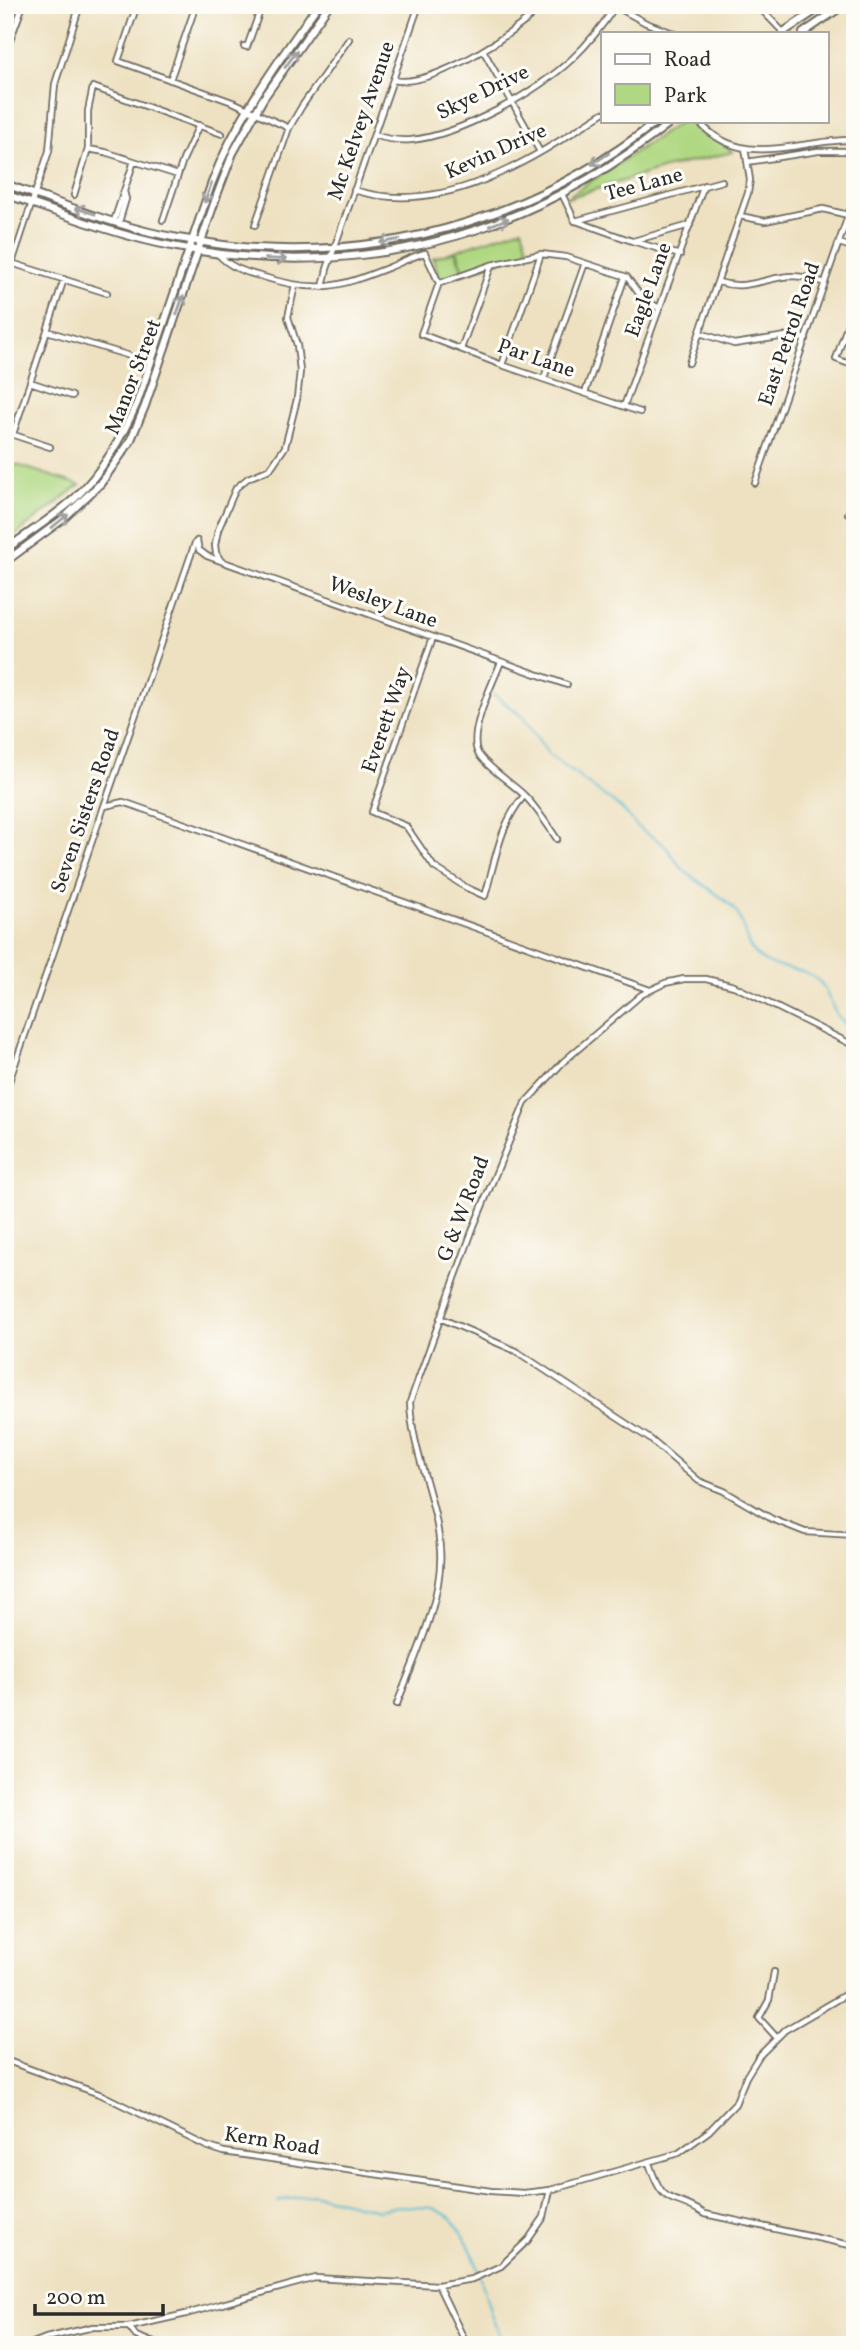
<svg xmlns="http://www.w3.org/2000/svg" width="860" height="2350" font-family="Vollkorn,serif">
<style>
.green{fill:#b0d882;stroke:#6e8256;stroke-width:2}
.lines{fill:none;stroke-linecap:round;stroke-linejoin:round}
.stream{stroke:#54b9d3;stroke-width:2}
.minor-casing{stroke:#6f6b60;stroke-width:8}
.major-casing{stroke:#6f6b60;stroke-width:10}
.minor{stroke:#fff;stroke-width:4.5}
.major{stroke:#fff;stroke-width:6}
.oneway{stroke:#a0a0a0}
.labels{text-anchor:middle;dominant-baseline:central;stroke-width:6;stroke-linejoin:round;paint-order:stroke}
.street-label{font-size:21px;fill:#2b2b2b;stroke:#fdfcf7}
</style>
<rect width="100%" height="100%" fill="#fdfcf7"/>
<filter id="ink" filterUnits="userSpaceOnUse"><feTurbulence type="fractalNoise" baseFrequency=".0143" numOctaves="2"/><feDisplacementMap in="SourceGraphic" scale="14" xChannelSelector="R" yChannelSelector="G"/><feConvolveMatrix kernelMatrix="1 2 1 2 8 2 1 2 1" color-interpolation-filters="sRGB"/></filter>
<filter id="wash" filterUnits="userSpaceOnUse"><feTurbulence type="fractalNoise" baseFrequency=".00686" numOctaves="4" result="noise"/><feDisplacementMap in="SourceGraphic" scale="28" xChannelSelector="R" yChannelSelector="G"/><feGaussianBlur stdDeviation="1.57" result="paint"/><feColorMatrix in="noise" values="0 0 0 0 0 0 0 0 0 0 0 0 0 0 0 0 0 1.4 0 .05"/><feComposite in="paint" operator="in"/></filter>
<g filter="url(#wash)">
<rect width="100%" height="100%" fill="#eee1c1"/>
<path class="green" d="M682,121H693L733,152L665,168L564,199Z
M522,228L529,251L465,273L457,250Z
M455,251L464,274L440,281L433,258Z
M5,461L80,485L5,543Z"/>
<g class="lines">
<path class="stream" d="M493,694L523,717L548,754L622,809C628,815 633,823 640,829C648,835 658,839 666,847C673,855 677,865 686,872C701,885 723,895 735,910C747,925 743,945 758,957C776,972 798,965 816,979C833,993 830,1020 853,1028
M278,2201L313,2194L378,2210L399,2206L433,2208L452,2218L466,2239L477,2264L491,2315L504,2345"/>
</g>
</g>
<g filter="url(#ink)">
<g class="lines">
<g class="minor-casing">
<path id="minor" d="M137,5L118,61L235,103L289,128
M757,5L783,32
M615,6L646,23L673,33
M244,46L247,47L262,5
M483,50L540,152
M5,54L23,5
M170,80L196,5
M393,80C431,89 517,33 543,5
M698,121C743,172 799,138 855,140
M374,135C386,139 398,141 411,140C461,135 535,93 572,59C589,43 603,25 616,5
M88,149L105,152L178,175
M747,162L818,151H855
M354,190C443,218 531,160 603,113
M124,191L134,161
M562,194L575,221
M74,195L88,149V111L93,87L222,134
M740,216L765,221L823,209L848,215
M163,220L183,160L199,125
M114,221L124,191L126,199L119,222
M575,221L722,181
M576,221L632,241L680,255
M255,225L289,128L302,106L349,39
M633,241L690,225
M839,243L855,248
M218,254C229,267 245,272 260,276C317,294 337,288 390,267C402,262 413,256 425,253L439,283L421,334L502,365L640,412
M5,261L107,293
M718,282C747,291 763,278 791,276C803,276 814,279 825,283
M440,283L491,265L541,254L566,257L627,277L642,298L659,308
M5,284L49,151L55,84L80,5
M323,287L327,269L419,5
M855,303L836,359L855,366
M47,331L150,362
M700,333L734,344L786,336L806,339
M461,349L491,266
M689,363L748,193L750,180L745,148
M502,365L541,254
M544,378L585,263
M30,382L72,396
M585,393L625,277
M624,406L704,185
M5,432L50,447
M13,434L64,279
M755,483L855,196
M848,513L855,515
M197,541L199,550L207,556L567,685
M221,561L216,553L215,545L218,530L236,488L248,478L270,469L285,447L297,399L300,371L297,345L288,317L295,285
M433,637L372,812L406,826L434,867L467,888L485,896C495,862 500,823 524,796
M501,662C493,682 469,731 477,751C481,763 513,784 524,795C537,808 547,824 557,839
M105,806L123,802L132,805L650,990
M5,1093L195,543L197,541
M440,1318L516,1351L650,1439L699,1481L724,1491L772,1519L805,1532L855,1535
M397,1704C414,1659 444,1597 440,1549C437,1499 412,1453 410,1402L474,1226L525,1103L563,1062L641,995L665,983L684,979H706L734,986L855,1046
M774,1972L769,2000L759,2018L777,2038
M5,2060L102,2095L206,2146L224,2152L491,2191L524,2193L550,2190L679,2153L709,2131L735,2104L746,2077L759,2056L785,2030L855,1989
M649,2163C664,2210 671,2192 705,2214L855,2246
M438,2285L467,2345
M129,2327L136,2336L159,2345
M28,2345L46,2338L93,2327H129L186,2314L315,2278L438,2285L472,2279L501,2266L528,2240L544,2217L550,2190"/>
</g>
<g class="major-casing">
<path id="major" d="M782,33L824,5
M803,33L844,5
M5,184C61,203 119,228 178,238C204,242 230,247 256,248C401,257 543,212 657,121
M5,194C60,213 115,235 172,246C357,283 526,238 672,121
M5,550C28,533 54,517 75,498C103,471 121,439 137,403L211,185C236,118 277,63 318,5
M5,562L63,519L83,500L101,483L130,442L145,406L217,195L233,153L263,99L329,5"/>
</g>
<use href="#minor" class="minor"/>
<use href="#major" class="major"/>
</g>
<defs><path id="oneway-shaft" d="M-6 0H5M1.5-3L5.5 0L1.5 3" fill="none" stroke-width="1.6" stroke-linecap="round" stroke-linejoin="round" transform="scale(1.75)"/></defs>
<g class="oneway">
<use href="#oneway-shaft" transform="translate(291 59) rotate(-55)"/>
<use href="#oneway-shaft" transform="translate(600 159) rotate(147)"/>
<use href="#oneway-shaft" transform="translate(208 193) rotate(109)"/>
<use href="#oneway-shaft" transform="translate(85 211) rotate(-162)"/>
<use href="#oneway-shaft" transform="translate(499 222) rotate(-21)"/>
<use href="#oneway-shaft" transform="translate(390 241) rotate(170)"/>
<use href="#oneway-shaft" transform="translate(276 259) rotate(2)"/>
<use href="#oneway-shaft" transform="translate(180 305) rotate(-71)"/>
<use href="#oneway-shaft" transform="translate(60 521) rotate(-39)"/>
</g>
</g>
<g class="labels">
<g class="street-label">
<text transform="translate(483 93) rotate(-26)">Skye Drive</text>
<text transform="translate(362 121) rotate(-71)">Mc Kelvey Avenue</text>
<text transform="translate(496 152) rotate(-24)">Kevin Drive</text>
<text transform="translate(644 185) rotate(-15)">Tee Lane</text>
<text transform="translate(649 290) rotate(-70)">Eagle Lane</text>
<text transform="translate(790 334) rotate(-71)">East Petrol Road</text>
<text transform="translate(536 359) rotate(19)">Par Lane</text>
<text transform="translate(134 377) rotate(-69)">Manor Street</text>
<text transform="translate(383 603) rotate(20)">Wesley Lane</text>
<text transform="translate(387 720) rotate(-71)">Everett Way</text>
<text transform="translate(86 811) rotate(-71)">Seven Sisters Road</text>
<text transform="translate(464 1209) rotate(-69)">G &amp; W Road</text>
<text transform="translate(272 2142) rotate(9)">Kern Road</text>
</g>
</g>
<rect width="860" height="2350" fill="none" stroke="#fdfcf7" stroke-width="28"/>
<rect x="601" y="32" width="228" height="91" fill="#fdfcf7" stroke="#a9a8a5" stroke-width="2"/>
<rect x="615" y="54" width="35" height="10" fill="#ffffff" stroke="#a9a8a5" stroke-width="2"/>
<text x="664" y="66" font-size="21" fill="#2b2b2b">Road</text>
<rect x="615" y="84" width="35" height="21" fill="#b0d882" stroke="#a9a8a5" stroke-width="2"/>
<text x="664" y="102" font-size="21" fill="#2b2b2b">Park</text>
<path d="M35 2304v10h128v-10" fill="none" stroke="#2b2b2b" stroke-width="3.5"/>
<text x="46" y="2304" font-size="21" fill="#2b2b2b" stroke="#fdfcf7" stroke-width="5" paint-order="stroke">200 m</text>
</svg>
